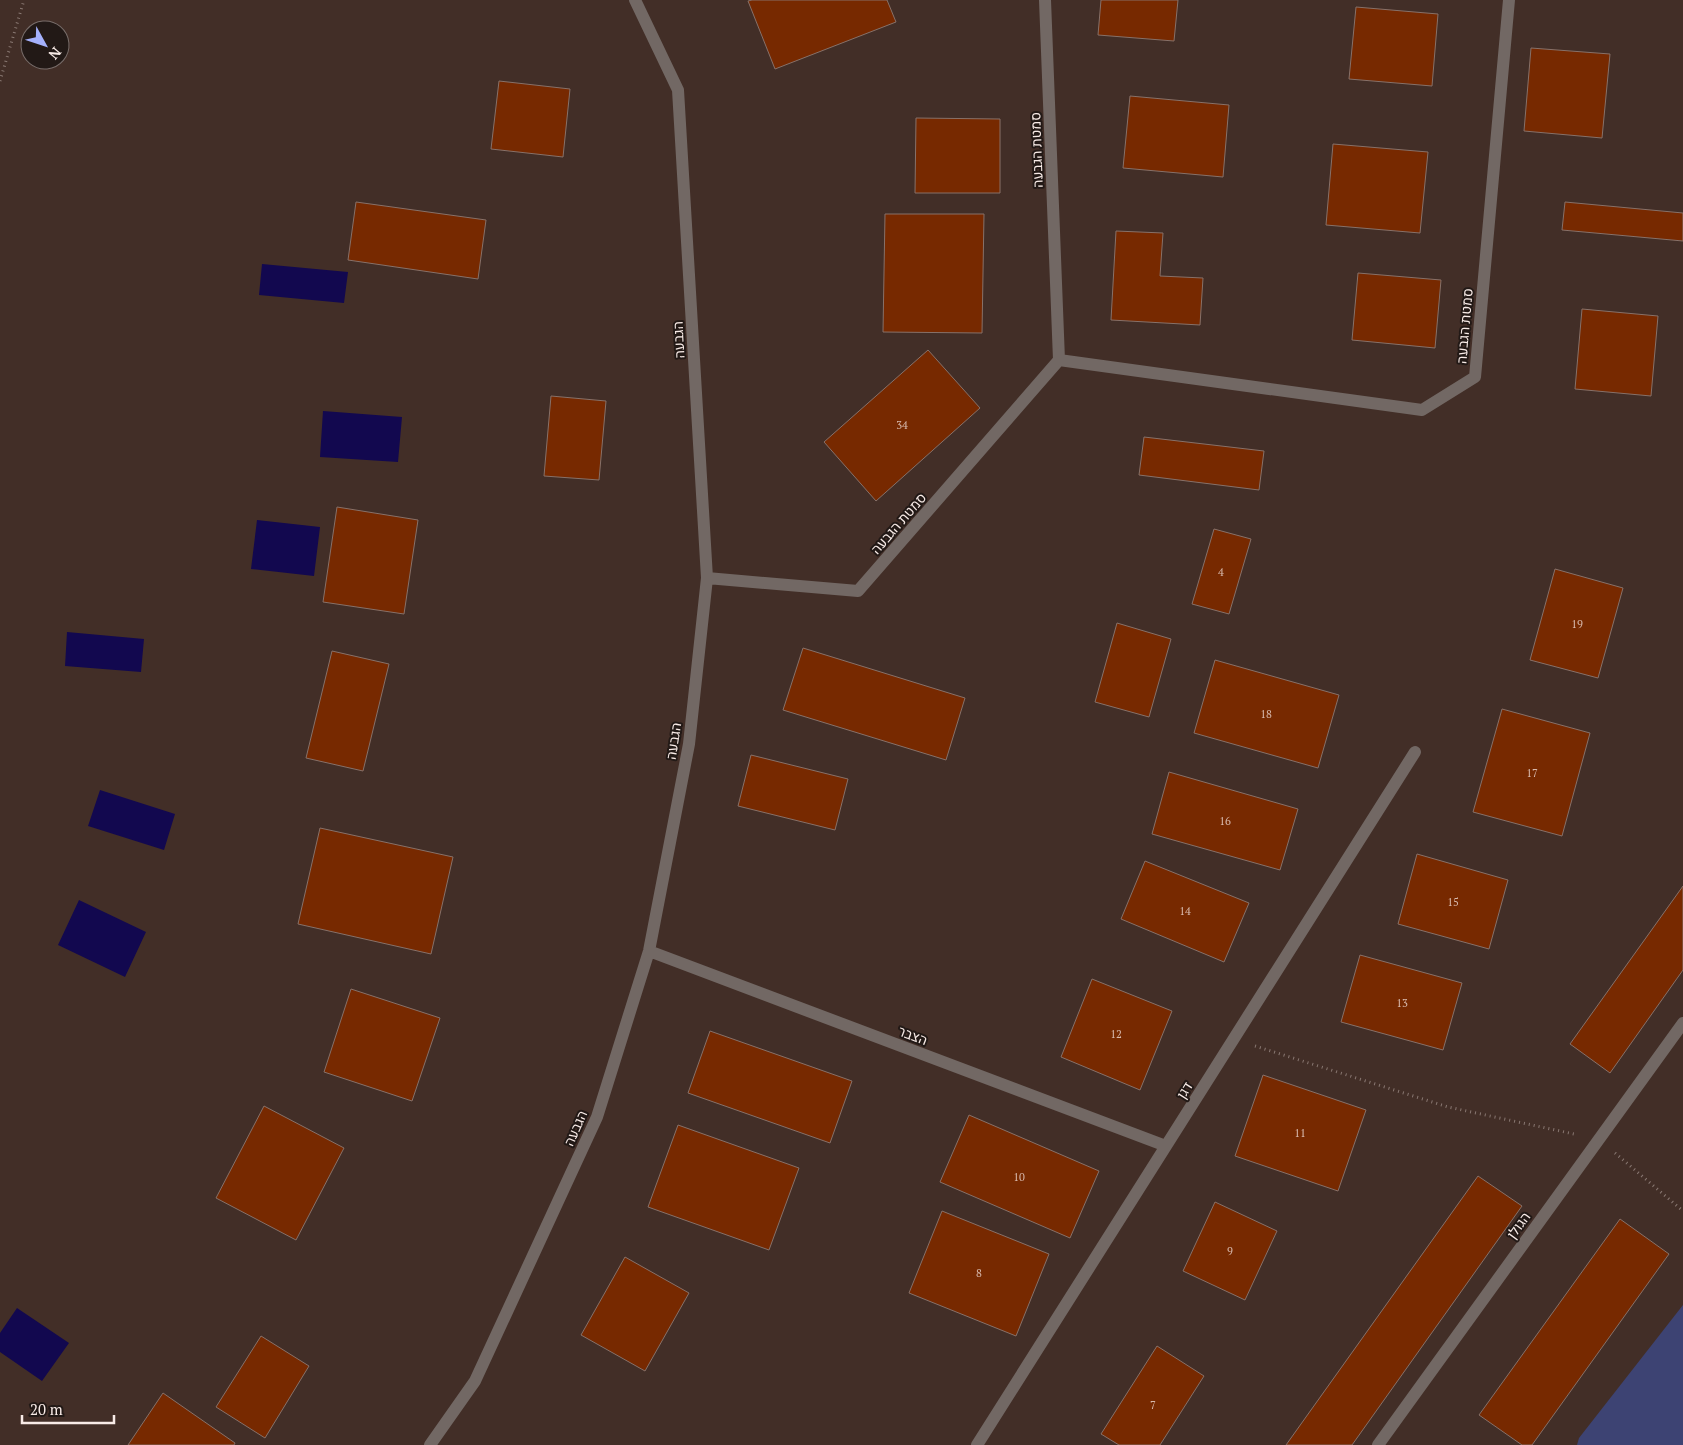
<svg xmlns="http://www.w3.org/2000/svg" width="1683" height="1445" font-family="'PT Serif',Heebo,serif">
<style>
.green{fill:#3d4373}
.water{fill:#12084f}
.building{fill:#772900;stroke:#877169}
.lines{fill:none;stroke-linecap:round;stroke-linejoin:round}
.path{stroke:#897872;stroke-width:3;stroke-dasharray:1 4;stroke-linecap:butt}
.minor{stroke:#726864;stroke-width:12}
.labels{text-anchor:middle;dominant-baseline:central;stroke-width:4;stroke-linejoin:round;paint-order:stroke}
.number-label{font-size:11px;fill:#d8baad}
.street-label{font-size:14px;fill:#f8ebe7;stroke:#221916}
</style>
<rect width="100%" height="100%" fill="#422e27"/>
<path class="green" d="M1683,1305V1445H1577L1579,1438Z"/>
<path class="water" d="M262,264L348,272L344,303L259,295Z
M323,411L402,417L398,462L320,457Z
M257,520L320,527L314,576L251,569Z
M67,632L144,639L141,672L65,666Z
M100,790L175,814L164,850L88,826Z
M79,900L146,932L125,977L58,945Z
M17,1308L69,1343L42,1381L0,1352V1333Z"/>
<path class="building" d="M752,0H887L896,22L775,69L748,1Z
M1101,0H1178L1174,41L1098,35Z
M1356,7L1438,14L1432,86L1349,79Z
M1531,48L1610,54L1602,138L1524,131Z
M499,81L570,89L563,157L491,149Z
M1130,96L1229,105L1223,177L1123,168Z
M916,118L1000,119V193H915Z
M1333,144L1428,152L1420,233L1326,225Z
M356,202L486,220L478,279L348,260Z
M1565,202L1683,213V241L1562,230Z
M885,214H984L982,333L883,332Z
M1116,231L1163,233L1160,276L1203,278L1200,325L1111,320Z
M1358,273L1441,280L1435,348L1352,340Z
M1582,309L1658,316L1651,396L1575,389Z
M928,350L980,408L876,501L824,442Z
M551,396L606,401L599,480L544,476Z
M1144,437L1264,451L1259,490L1139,475Z
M337,507L418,520L404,614L323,602Z
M1214,529L1251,539L1229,614L1192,604Z
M1555,569L1623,588L1598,678L1530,660Z
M1117,623L1171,639L1149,717L1095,702Z
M803,648L965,698L946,760L783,710Z
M332,651L389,664L363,771L306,758Z
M1215,660L1339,695L1318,768L1194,733Z
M1502,709L1590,733L1562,836L1473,812Z
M751,755L848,779L835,830L738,806Z
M1169,772L1298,809L1280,870L1152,834Z
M320,828L453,857L431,954L298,924Z
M1417,854L1508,880L1489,949L1398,924Z
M1145,861L1249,903L1224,962L1121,919Z
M1683,886V970L1610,1073L1570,1044Z
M1360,955L1462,983L1443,1050L1341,1022Z
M1092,979L1172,1011L1140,1090L1061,1057Z
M351,989L440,1018L412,1101L324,1072Z
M710,1031L852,1081L830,1143L688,1093Z
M1263,1075L1366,1110L1338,1191L1235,1156Z
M264,1106L344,1148L296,1240L216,1198Z
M969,1115L1099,1171L1070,1238L940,1182Z
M678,1125L799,1168L769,1250L648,1207Z
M1478,1176L1522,1206L1352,1445H1286Z
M1215,1202L1277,1231L1245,1300L1183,1271Z
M942,1211L1049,1254L1016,1336L909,1293Z
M1620,1219L1669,1254L1532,1445H1522L1479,1415Z
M625,1257L689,1293L645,1371L581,1335Z
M261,1336L309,1366L265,1438L216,1407Z
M1157,1346L1204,1376L1160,1445H1119L1101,1434Z
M163,1393L235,1443L234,1445H128Z"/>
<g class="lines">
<path class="path" d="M0,81L24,0
M1255,1046L1448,1107L1574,1134
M1615,1153L1683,1211"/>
<path class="minor" d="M1059,360L1422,410L1475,377L1509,0
M707,578L858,591L1059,360L1045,0
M649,951L1166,1146
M430,1445L475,1381L597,1117L649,951L689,744L707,578L678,90L635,0
M977,1445L1415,752
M1378,1445L1683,1023"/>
</g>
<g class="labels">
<g class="number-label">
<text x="902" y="425">34</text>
<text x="1221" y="572">4</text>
<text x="1577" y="624">19</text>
<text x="1266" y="714">18</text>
<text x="1532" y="773">17</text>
<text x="1225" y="821">16</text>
<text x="1453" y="902">15</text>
<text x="1185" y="911">14</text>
<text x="1402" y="1003">13</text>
<text x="1116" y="1034">12</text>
<text x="1300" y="1133">11</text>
<text x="1019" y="1177">10</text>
<text x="1230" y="1251">9</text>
<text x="979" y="1273">8</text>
<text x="1153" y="1405">7</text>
</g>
<g class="street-label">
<text transform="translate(1036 150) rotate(-92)">סמטת הגבעה</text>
<text transform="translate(1464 326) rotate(-85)">סמטת הגבעה</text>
<text transform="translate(678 340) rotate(-93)">הגבעה</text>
<text transform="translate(898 523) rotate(-49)">סמטת הגבעה</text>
<text transform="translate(673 741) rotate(-81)">הגבעה</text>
<text transform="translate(913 1035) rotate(21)">הצבר</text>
<text transform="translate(1184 1090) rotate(-58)">דגן</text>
<text transform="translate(575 1128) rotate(-66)">הגבעה</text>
<text transform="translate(1518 1225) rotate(-54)">הגולן</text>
</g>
</g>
<g transform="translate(45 45) rotate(130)"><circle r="24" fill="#221916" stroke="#786d6a"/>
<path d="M0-4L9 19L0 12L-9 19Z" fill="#a5b1fc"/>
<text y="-8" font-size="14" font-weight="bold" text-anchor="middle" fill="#f8ebe7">N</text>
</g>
<path d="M22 1415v8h92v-8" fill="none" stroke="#f8ebe7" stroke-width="2.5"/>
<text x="30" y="1415" font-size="15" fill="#f8ebe7" stroke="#221916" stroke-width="4" paint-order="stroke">20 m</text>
</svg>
